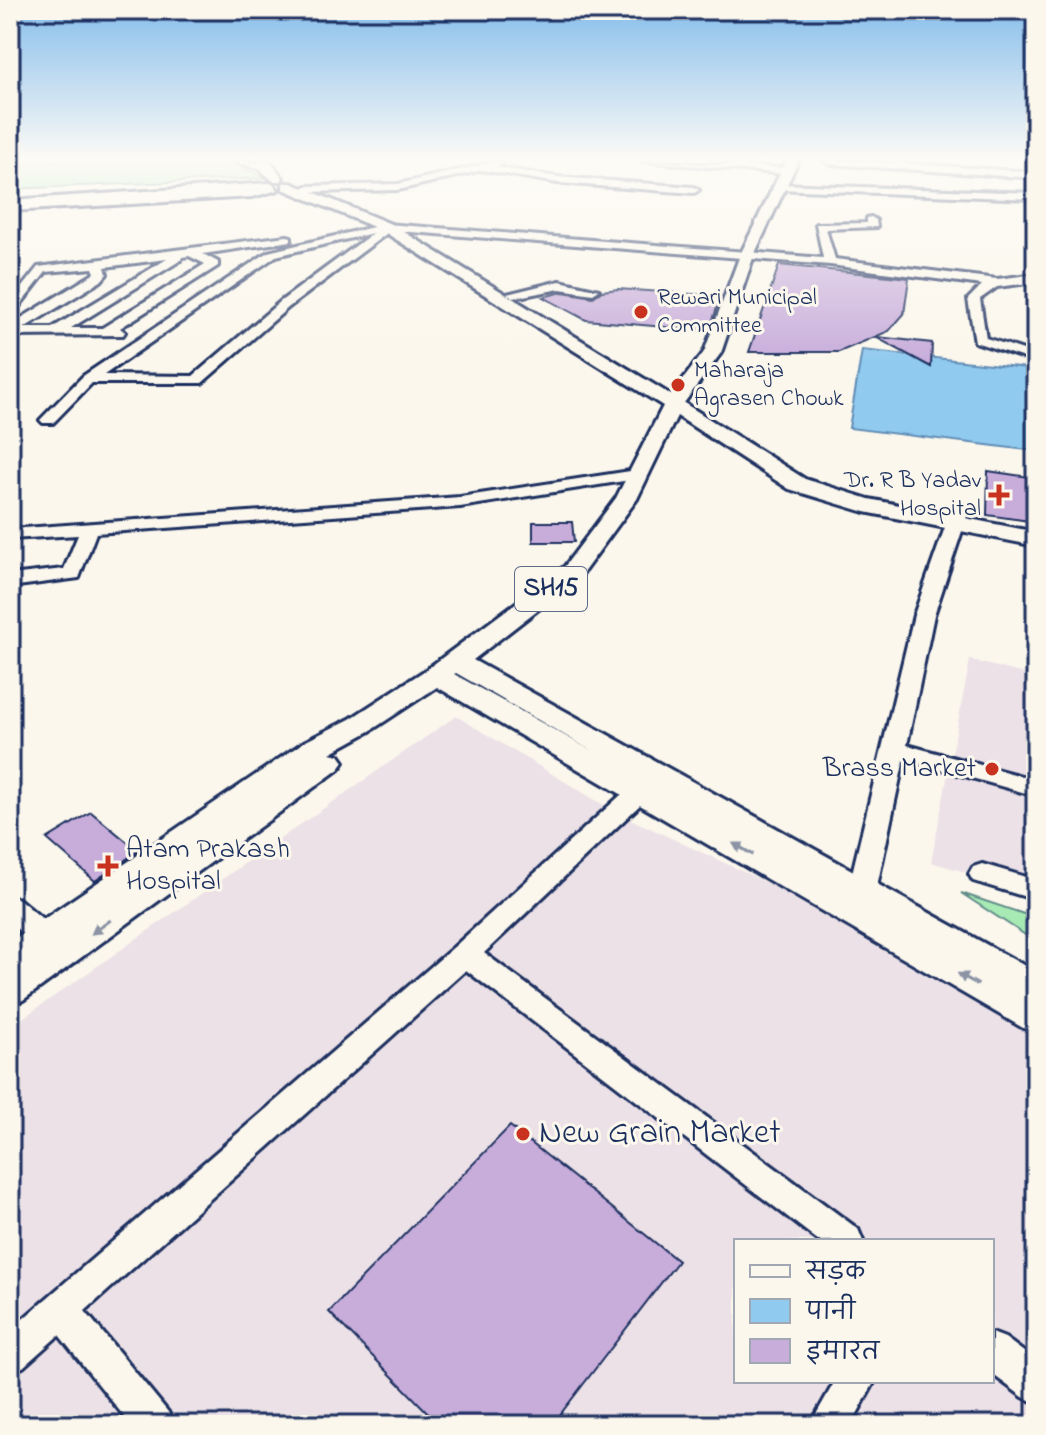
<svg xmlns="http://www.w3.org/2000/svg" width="1046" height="1435" font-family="'Indie Flower','Playpen Sans Deva',sans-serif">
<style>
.built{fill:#ece1e7;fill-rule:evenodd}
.green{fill:#a7eab4;stroke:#618c89;stroke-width:2}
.water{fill:#90caef;stroke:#618cb5;stroke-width:2}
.building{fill:#c8addb;stroke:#1b2f5e;stroke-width:2}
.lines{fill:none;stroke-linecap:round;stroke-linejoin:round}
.minor-casing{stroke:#1b2f5e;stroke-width:6}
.major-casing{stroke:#1b2f5e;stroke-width:6}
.minor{fill:#fbf7ec;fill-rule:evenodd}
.major{fill:#fbf7ec;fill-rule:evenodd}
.oneway{fill:#8b93a5}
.poi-dot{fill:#c8321e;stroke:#fbf7ec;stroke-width:3}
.labels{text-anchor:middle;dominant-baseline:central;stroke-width:6;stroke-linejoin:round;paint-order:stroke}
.far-poi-label{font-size:24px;fill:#1b2f5e;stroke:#fbf7ec;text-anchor:start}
.shield{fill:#fbf7ec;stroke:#5e6b89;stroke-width:2}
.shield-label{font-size:26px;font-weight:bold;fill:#1b2f5e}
.poi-label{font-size:28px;fill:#1b2f5e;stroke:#fbf7ec;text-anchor:end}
.near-poi-label{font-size:34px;fill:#1b2f5e;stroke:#fbf7ec;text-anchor:start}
</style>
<rect width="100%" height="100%" fill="#fbf7ec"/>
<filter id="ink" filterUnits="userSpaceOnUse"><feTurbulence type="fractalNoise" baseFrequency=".0125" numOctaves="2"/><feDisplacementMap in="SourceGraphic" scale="16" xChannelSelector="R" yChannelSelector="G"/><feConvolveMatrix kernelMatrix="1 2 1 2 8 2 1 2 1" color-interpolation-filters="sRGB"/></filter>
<g filter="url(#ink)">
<path class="built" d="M970,660L1036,677V893L931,862Z
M456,716L615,812L1036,1008V1425H10V1027ZM736,1241H992V1381H736Z"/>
<path class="green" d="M10,161H228L266,178L10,189Z
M961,893L1036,918V942Z"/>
<path class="water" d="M862,350L1036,369V451L849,428Z"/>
<path class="building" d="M779,265L909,278L904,314L889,331L839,352H749Z
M618,289L721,296L709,331L586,320L543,297L563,292L593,297L602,291Z
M877,337L932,343L931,367L877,338Z
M988,471L1036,478V522L987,515Z
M533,522H572L574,542H533Z
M91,812L138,851L95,881L47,839Z
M510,1126L678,1261L552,1425H440L329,1312Z"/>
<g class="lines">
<g class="minor-casing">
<path id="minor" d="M232,161H249L270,167L265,170Z
M498,161L503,164L496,167L558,177L694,187L699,190L694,193L558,183L482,170L398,190L306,192L301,189L306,186L398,184Z
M642,161L786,168L791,171L786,174Z
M824,161H866L1036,172V178L829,164Z
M779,184L1036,193V199L775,189Z
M274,185L278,190L252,197L10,211V205L252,191Z
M871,217L876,220L877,227L826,229L835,259L997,279L1036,274V282L997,287L980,299L986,338L1036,354V362L975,342L968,299L982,285L830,265L386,230V234L289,307L202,383H92L53,423H43L40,420L83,376L268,252L386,224L823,258L816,224L867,223V218ZM373,233L281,301L193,376L104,375L276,256Z
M287,236L291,237V241L203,254L218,262V266L120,328L125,332L123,335L10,336V325L95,273L93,268L46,272L14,313L10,314V302L38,267ZM189,256L205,264L102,328H71L181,260L182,257ZM167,259L52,328H24L101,281L107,274L105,267Z
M560,281L599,290L593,294L560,289L513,298L507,294Z
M637,470L645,475L643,478L460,507L96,533L79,578L10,587V575L64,569L78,535L10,539V529L460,497Z
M958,511L967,516L934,615L907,745L1036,780V796L904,759L876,891L866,914L857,917L848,914L844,907L914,615L949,516Z
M652,772L660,774L664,780L660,786L484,953L858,1229L863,1241H819L466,970L85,1311L168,1412L174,1425H131L59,1335L23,1367L10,1372V1330L455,946L644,774Z
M982,864L1036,880V900L973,881L969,874L973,867Z
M10,896L19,899L64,937L68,945L64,953C42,960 25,935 10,922Z
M992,1333L1005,1338L1036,1361V1403L1023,1397L992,1374Z
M835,1381H875L851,1425H810Z"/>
</g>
<g class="major-casing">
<path id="major" d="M258,161H270L283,178L281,181H273L262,171Z
M786,161H798L754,255L721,353L684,403L805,479L869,499L1036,532V546L865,512L789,489L677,416L637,499L580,577L473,660L1036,972V1032L1023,1028L437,687L370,731L330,753L339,755L344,762L339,769L23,1000L10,1005V942L304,742L350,719L427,669L564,567L616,498L663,406L381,230L283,189V183H291L391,224L671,395L704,352L740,255ZM456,673L594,752L454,674Z
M269,183L273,184V190L10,208V200Z"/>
</g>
<use href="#minor" class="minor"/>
<use href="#major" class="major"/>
</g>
<defs><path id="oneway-solid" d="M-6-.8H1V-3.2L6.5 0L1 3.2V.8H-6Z" transform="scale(2)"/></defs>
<g class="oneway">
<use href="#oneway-solid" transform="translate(743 849) rotate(-150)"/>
<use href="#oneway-solid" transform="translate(101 927) rotate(144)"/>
<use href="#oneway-solid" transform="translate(968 979) rotate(-151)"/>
</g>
</g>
<linearGradient id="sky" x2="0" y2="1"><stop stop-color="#85bdeb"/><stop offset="0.44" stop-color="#fdfbf6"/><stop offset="1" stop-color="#fdfbf6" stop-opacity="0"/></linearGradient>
<rect width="1046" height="362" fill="url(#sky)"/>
<g class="poi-dot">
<circle cx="641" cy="312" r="8"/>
<circle cx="678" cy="385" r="8"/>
<path d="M995 483h8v8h8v8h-8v8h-8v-8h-8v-8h8z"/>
<circle cx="992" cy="769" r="8"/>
<path d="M104 854h8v8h8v8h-8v8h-8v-8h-8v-8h8z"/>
<circle cx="523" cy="1134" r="8"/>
</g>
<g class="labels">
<g class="far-poi-label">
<text x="657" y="298">Rewari Municipal<tspan x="657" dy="28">Committee</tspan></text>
<text x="694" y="371">Maharaja<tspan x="694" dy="28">Agrasen Chowk</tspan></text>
<text x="981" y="481" text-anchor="end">Dr. R B Yadav<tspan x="981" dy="28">Hospital</tspan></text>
</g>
<rect class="shield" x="515" y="567" width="72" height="44" rx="6"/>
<g class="shield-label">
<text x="551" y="589">SH15</text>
</g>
<g class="poi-label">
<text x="976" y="769">Brass Market</text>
<text x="126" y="850" text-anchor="start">Atam Prakash<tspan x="126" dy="32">Hospital</tspan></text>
</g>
<g class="near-poi-label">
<text x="539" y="1134">New Grain Market</text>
</g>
</g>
<rect width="1046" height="1435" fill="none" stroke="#fbf7ec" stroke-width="40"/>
<rect x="20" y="20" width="1006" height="1395" fill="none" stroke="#1b2f5e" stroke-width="3" filter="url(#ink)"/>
<rect x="734" y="1239" width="260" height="144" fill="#fbf7ec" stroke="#a1a7b3" stroke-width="2"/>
<rect x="750" y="1265" width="40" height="12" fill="#fbf7ec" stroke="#a1a7b3" stroke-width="2"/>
<text x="806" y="1279" font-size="24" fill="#1b2f5e">सड़क</text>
<rect x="750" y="1299" width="40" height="24" fill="#90caef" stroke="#a1a7b3" stroke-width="2"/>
<text x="806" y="1319" font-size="24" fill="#1b2f5e">पानी</text>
<rect x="750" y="1339" width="40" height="24" fill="#c8addb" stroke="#a1a7b3" stroke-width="2"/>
<text x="806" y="1359" font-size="24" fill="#1b2f5e">इमारत</text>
</svg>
